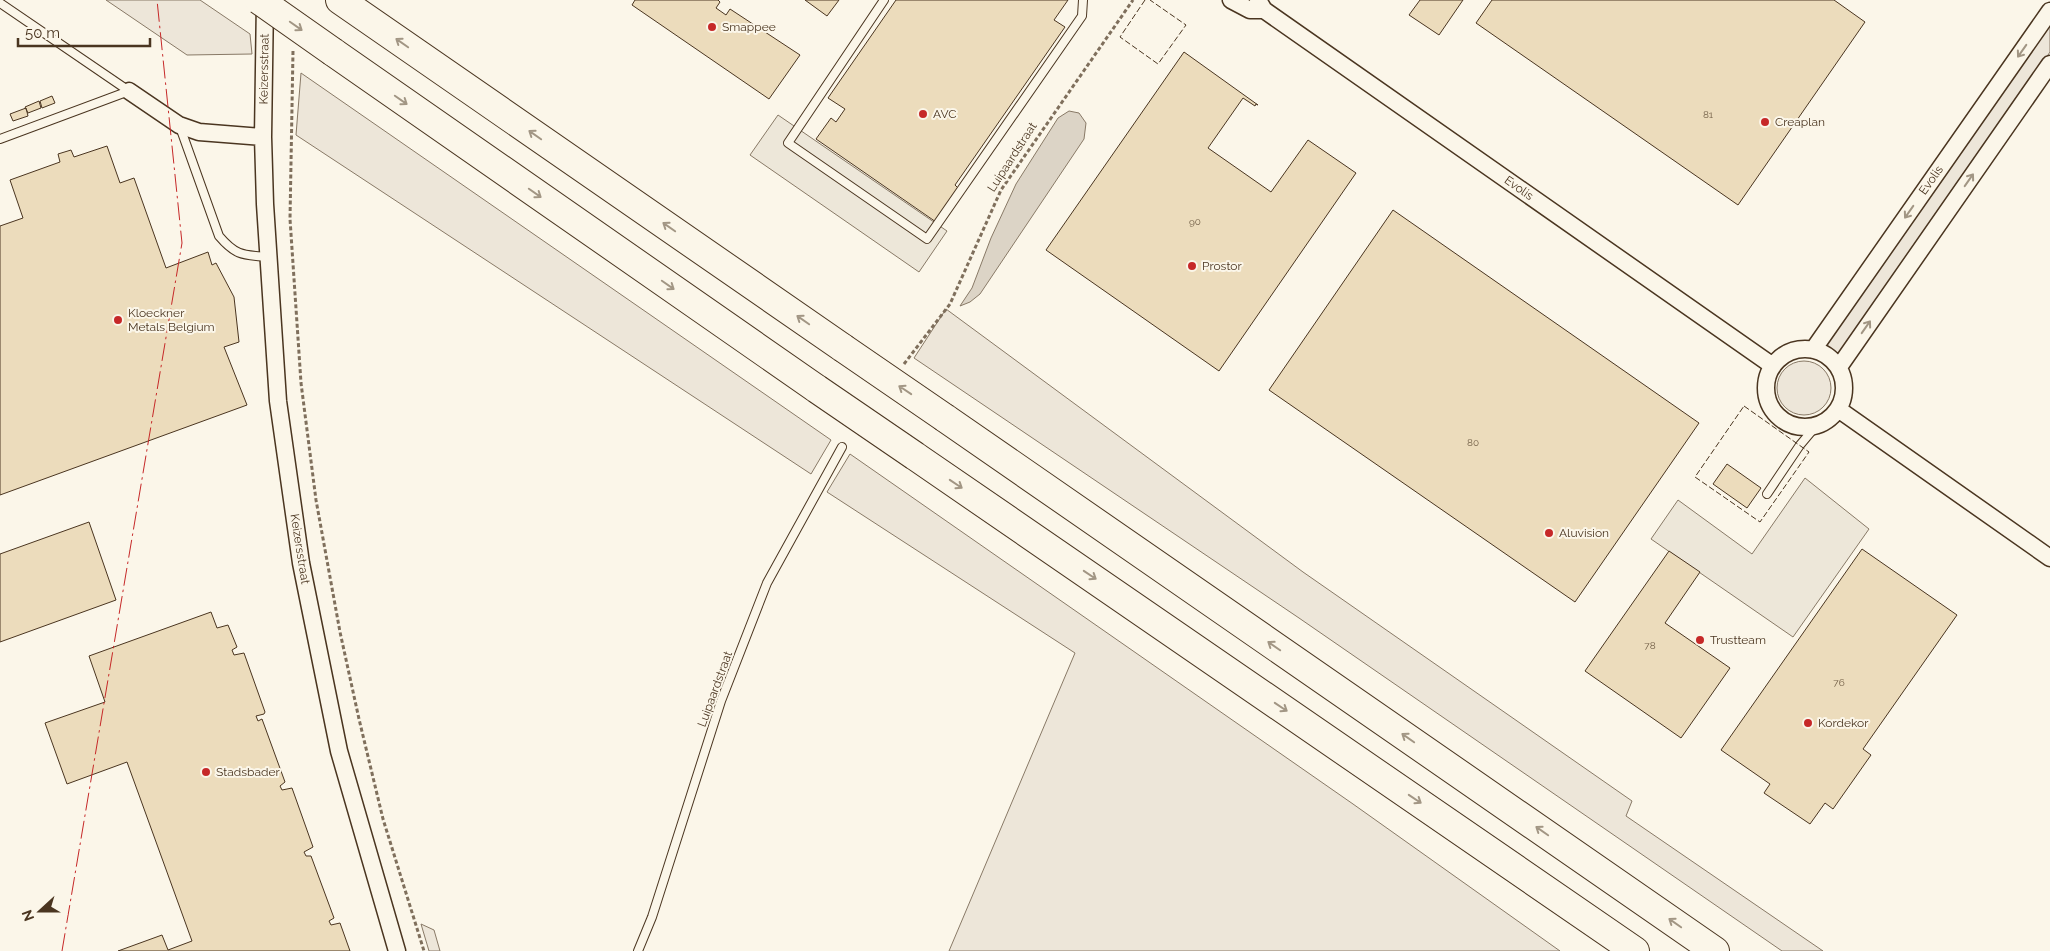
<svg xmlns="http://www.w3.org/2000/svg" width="2050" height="951" font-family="Raleway,sans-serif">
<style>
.green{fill:#ede6d9;stroke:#887966}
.parking{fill:#ede7d9;stroke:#887966}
.water{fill:#dcd4c6;stroke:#887966}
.building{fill:#ecdcbc;stroke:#4a3520}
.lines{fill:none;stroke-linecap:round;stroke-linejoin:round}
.lane-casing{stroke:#4a3520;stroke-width:10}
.street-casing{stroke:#4a3520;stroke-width:19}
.highway-casing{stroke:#4a3520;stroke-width:30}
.path{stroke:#7f6f5c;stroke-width:3;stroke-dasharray:4 2.5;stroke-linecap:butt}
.lane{stroke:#fbf6e9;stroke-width:8}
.street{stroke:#fbf6e9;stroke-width:16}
.highway{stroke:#fbf6e9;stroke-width:28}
.highway-bridge-casing{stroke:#4a3520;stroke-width:30;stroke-linecap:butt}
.highway-bridge{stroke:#fbf6e9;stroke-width:28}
.fence{stroke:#4a3520;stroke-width:1;stroke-dasharray:6 2.5;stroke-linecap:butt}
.power{stroke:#c62828;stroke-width:1;stroke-dasharray:18 4 2.5 4;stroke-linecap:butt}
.oneway{stroke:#a29684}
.poi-dot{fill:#c62828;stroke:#fbf6e9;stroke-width:2}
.labels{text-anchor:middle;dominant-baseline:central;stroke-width:4;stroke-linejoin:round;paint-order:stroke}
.number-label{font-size:10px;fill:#725f47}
.poi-label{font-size:12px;fill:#4a3520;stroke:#fbf6e9;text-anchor:start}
.street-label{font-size:12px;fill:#4a3520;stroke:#fbf6e9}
</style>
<rect width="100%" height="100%" fill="#fbf6e9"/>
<path class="green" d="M106,0H200L250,34L252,54L187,55Z
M2050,22V52L1838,356L1824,346Z
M301,73L831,440L811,474L296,135Z
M946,309L1303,572L1632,801L1626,816L1823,951H1782L1299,618L914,358Z
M1777 388a27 27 0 1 1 54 0a27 27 0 1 1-54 0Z
M850,454L1353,804L1560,951H949L1075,653L827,492Z
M421,924L434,930L440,951H429Z"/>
<path class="parking" d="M778,115L947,231L919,272L750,155Z
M1805,478L1869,529L1793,637L1651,539L1678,500L1752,554Z"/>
<path class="water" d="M1069,111L1079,113L1086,123L1084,139L980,294L970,302L960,306L972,288L991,238L1016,184L1058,118Z"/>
<path class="building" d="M635,0H718L720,2L716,8L726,15L730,9L800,55L769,99L632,5Z
M805,0H839L827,16Z
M896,0H1068L1054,20L1065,27L955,185L959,189L936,222L816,139L831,118L836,122L845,109L828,98Z
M1420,0H1463L1439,35L1409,15Z
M1492,0H1834L1865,22L1738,205L1476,23Z
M1184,52L1258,105L1256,104L1255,106L1243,98L1208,148L1271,192L1308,140L1356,173L1219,371L1046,250Z
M52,96L55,103L42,108L40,101Z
M39,101L41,108L28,113L25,107Z
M26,108L28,116L13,121L10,114Z
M107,146L120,183L134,178L166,268L208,252L212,265L216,263L234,297L239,342L224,347L247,405L0,495V226L23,218L10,180L60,162L58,154L71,150L74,157Z
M1393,210L1699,423L1575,602L1269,390Z
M1727,464L1761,488L1747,508L1713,484Z
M89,522L116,600L0,642V554Z
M1862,549L1957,615L1863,749L1871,755L1833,809L1825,803L1810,824L1764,793L1770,784L1721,750Z
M1669,551L1700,572L1665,623L1730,668L1681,738L1585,671Z
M211,612L217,628L228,625L237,647L232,650L234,655L244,653L265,712L264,714L256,716L258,721L262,719L285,782L280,786L282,790L292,788L313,847L304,852L306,856H311L334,918L329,921L331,925L340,923L350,951H118L162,935L168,950L192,941L127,762L67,784L45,723L105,702L89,656Z"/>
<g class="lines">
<g class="lane-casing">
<path id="lane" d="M884,0L788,143L927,239L1082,16L1083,0
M0,3L129,91
M180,127L219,236C236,256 243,255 268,257
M0,139L129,91
M1767,494L1800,445L1816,426
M638,951L652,917L721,701L767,583L842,447"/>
</g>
<g class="street-casing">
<path id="street" d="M265,0L263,137L265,204L278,401L301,563L339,751L397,951
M1231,0L1250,10H1264
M1258,0L1264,10L1773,366
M129,91L179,125L199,132L263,137
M1766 388a39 39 0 1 1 78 0a39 39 0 1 1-78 0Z
M1813,350L2050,11
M1839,367L2050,64
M1838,409L2050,558"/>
</g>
<g class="highway-casing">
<path id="highway" d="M340,0L843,348
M333,52L817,389
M945,418L1715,951
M915,456L1635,951"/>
</g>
<path class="path" d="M293,51L290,219L301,383L316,500L340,632L359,719L383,819L424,951
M904,364L950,304L1001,190L1133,0"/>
<use href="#lane" class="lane"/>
<use href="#street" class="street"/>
<use href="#highway" class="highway"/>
<g class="highway-bridge-casing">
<path id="highway-bridge" d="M259,0L333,52
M843,348L945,418
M817,389L915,456"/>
</g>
<use href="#highway-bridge" class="highway-bridge"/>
<path class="fence" d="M1145,0L1120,37L1158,64L1186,25L1150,0
M1744,406L1809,452L1760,522L1695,477Z"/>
<path class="power" d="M62,951L182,243L157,0"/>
</g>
<defs><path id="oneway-shaft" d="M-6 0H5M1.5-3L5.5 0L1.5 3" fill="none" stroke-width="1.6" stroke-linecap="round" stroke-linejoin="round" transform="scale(1.25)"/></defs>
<g class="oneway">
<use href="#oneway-shaft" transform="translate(296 26) rotate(35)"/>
<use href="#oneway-shaft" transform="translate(402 43) rotate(-145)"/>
<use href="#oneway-shaft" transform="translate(2022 51) rotate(125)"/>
<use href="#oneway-shaft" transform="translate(401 100) rotate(35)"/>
<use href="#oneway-shaft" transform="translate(535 135) rotate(-145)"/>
<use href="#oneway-shaft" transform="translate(1969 180) rotate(-55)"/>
<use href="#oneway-shaft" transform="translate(535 193) rotate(35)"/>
<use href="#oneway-shaft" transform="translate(1909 212) rotate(125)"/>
<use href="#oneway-shaft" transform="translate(669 227) rotate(-145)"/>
<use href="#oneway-shaft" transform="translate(668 285) rotate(35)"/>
<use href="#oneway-shaft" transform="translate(803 320) rotate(-145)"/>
<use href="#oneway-shaft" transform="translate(1866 327) rotate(-55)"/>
<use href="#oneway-shaft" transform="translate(905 390) rotate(-146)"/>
<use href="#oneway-shaft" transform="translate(956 484) rotate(34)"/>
<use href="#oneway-shaft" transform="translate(1090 575) rotate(34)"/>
<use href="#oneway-shaft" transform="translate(1274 646) rotate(-145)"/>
<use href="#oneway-shaft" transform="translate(1281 707) rotate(34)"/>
<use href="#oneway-shaft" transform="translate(1408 738) rotate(-145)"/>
<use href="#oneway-shaft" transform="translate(1415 799) rotate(34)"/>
<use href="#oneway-shaft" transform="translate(1542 831) rotate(-145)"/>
<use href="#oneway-shaft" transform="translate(1675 923) rotate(-145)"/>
</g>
<g class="poi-dot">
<circle cx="712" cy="27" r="5"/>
<circle cx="923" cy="114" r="5"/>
<circle cx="1765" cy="122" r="5"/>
<circle cx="1192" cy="266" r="5"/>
<circle cx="118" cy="320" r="5"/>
<circle cx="1549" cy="533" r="5"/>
<circle cx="1700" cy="640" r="5"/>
<circle cx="1808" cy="723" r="5"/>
<circle cx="206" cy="772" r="5"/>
</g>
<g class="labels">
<g class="number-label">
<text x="1708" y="114">81</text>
<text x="1195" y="221">90</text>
<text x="1473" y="442">80</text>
<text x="1650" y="645">78</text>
<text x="1839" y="682">76</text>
</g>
<g class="poi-label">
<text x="722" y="27">Smappee</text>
<text x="933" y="114">AVC</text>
<text x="1775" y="122">Creaplan</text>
<text x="1202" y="266">Prostor</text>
<text x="128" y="313">Kloeckner<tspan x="128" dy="14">Metals Belgium</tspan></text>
<text x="1559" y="533">Aluvision</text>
<text x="1710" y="640">Trustteam</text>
<text x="1818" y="723">Kordekor</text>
<text x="216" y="772">Stadsbader</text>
</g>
<g class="street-label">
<text transform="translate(264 69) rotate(-89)">Keizersstraat</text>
<text transform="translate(1012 157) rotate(-57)">Luipaardstraat</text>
<text transform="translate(1931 180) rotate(-55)">Evolis</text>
<text transform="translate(1519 188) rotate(35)">Evolis</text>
<text transform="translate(300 549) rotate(81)">Keizersstraat</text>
<text transform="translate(715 689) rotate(-70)">Luipaardstraat</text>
</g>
</g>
<g transform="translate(40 911) rotate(249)" stroke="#fbf6e9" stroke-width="4" paint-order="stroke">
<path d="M0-4L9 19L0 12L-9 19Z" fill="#4a3520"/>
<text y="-8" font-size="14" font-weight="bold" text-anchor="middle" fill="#4a3520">N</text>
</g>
<path d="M18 38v8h132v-8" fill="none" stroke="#4a3520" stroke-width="2.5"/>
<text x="25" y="38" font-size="15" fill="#4a3520" stroke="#fbf6e9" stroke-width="4" paint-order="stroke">50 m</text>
</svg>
